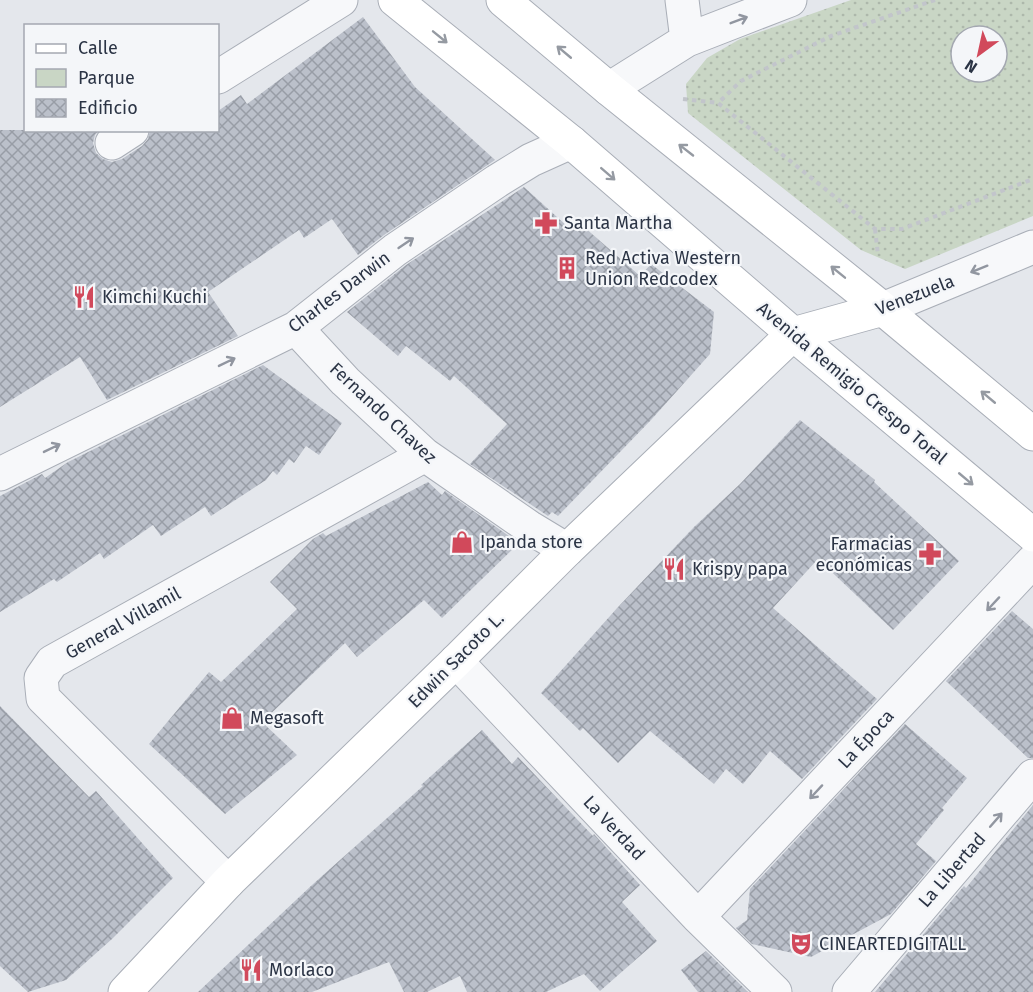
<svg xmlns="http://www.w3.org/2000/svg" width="1033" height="992" font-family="'Fira Sans',sans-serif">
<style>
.green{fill:url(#green-dots);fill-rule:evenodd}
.building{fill:url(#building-cross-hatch)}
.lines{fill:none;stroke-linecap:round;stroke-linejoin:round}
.street-casing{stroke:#a9aeb7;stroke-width:35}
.secondary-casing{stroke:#a9aeb7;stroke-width:35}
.path{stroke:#c2c5cb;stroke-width:4;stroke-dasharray:4.5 4.5;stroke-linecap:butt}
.street{stroke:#f7f8fa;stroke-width:33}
.secondary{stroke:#fff;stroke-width:33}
.oneway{stroke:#9196a0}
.oneway2{stroke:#959aa2}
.labels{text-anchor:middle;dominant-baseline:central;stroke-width:4.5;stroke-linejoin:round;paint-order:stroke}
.poi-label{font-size:18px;fill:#2b3445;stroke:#f4f6f9;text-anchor:start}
.street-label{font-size:18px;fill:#2b3445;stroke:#f4f6f9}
</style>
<defs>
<pattern id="green-dots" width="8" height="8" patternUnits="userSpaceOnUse" patternTransform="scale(1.5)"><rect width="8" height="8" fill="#c9d6c5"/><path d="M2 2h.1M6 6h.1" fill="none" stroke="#adb8ab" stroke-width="1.8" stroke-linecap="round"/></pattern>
<pattern id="building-cross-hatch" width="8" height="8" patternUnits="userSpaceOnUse" patternTransform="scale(1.5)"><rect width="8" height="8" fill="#bbc0ca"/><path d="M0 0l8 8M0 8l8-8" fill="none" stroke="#989da6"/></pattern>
</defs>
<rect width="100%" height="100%" fill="#e4e7ec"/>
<path class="green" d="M851,0H1033V216L905,269L861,250L688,113L686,84L707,58L740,39ZM961,36H997V72H961Z"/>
<path class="building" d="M363,17L415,87L495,160L384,235L358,255L332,219L304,238L299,230L208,292L238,336L107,400L80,357L0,407V130H99L95,135L93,143L96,153L103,159L112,162L122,159L142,146L148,139L150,130H218V111L241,95L247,104Z
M524,187L568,227L575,219L640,276L651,264L714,312L710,354L651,420L558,516L552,512L548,516L470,464L507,424L454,376L450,381L406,346L398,356L347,312L406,265Z
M263,365L342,423L319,455L306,446L294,463L289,459L277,475L273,471L266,480L211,516L205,507L161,536L153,525L104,559L100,553L57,582L54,579L0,612V496L42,474L45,478L68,462Z
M800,420L875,480L874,482L959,561L893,630L818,559L773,608L877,699L802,779L770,751L743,784L726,769L714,784L650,731L618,763L583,728L580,731L541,693L619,606L694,527L740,484Z
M428,482L442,495L445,491L519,543L442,618L424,600L357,657L345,643L262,722L297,755L225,814L149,744L209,672L221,682L297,609L270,582L313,539L323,533L326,536Z
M1012,611L1033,629V758H1028L946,681Z
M0,706L89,797L96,791L173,878L112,939L66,980L28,992L0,966Z
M905,724L967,778L942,808L944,810L916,844L936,861L891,914L811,957L752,944L736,928L747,920L750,889Z
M482,730L512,764L518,757L593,836L594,834L640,885L622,902L657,941L600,991L584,974L546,992H467L460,976L427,992H404L389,962L312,992H198L312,885L423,786L421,785Z
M1033,805V992H875L964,886L966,888Z
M706,951L748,992H698L681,970Z"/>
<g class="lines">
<g class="street-casing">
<path id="street" d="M682,0L687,40
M218,77L341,0
M609,89L687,40L790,0
M112,143L132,130
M883,309L1033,247
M296,328L345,381L425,455L529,527L567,550
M0,474L296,328L395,250L497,181L531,160L571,142
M456,661L698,917L775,992
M228,882L43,698L41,678L52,662L425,455
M698,917L1033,561
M849,992L1033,776"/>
</g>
<g class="secondary-casing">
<path id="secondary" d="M395,0L571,142L793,334L1033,535
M503,0L609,89L883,309L1033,434
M125,992L228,882L456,661L567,550L793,334L883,309"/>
</g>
<path class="path" d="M935,0L831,36L741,81L718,103L875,229H902L1033,179
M683,99L718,103
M875,229L878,255"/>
<use href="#street" class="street"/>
<use href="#secondary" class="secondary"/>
</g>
<defs><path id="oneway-shaft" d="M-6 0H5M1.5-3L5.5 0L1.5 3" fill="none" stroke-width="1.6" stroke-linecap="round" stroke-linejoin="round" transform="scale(1.5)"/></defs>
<g class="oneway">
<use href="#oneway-shaft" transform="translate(739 20) rotate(-21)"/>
<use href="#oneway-shaft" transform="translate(406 243) rotate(-34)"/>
<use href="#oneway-shaft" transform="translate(979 269) rotate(158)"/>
<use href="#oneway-shaft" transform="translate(227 362) rotate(-26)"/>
<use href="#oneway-shaft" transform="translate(52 448) rotate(-26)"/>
<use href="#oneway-shaft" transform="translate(993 604) rotate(133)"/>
<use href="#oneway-shaft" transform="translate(816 792) rotate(133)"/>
<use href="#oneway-shaft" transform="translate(996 820) rotate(-49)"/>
</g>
<g class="oneway2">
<use href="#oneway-shaft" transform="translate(440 37) rotate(39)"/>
<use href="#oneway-shaft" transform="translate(564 52) rotate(-140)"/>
<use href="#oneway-shaft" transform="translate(686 150) rotate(-142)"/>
<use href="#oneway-shaft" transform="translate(608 174) rotate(41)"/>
<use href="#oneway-shaft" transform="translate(838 272) rotate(-141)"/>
<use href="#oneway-shaft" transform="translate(988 397) rotate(-140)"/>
<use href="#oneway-shaft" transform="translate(966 479) rotate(40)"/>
</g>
<defs>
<g id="pharmacy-bare" transform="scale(1.8)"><path d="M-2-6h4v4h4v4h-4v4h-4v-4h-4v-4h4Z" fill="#d1495b" stroke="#f4f6f9" stroke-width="2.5" paint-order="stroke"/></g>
<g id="building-bare" transform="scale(1.8)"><path d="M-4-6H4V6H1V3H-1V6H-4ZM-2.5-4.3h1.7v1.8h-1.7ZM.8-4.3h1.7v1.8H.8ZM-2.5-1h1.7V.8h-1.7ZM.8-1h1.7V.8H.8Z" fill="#d1495b" stroke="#f4f6f9" stroke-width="2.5" paint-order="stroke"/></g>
<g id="restaurant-bare" transform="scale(1.8)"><path d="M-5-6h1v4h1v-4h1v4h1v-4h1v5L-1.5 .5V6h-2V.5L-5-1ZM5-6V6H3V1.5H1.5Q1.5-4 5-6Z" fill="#d1495b" stroke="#f4f6f9" stroke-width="2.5" paint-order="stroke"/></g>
<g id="shop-bare" transform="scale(1.8)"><path d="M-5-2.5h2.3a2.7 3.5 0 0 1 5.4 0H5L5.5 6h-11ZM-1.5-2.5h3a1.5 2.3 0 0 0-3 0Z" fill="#d1495b" stroke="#f4f6f9" stroke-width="2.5" paint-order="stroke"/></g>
<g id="theatre-bare" transform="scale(1.8)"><path d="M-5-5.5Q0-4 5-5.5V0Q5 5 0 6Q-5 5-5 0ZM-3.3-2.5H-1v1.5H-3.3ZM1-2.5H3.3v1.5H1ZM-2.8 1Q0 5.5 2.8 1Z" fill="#d1495b" stroke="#f4f6f9" stroke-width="2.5" paint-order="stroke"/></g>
</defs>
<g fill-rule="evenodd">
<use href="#pharmacy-bare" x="546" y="223"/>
<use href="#building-bare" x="567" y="268"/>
<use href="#restaurant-bare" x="84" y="297"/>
<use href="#shop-bare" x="462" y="542"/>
<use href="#pharmacy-bare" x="930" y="554"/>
<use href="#restaurant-bare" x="674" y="569"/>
<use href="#shop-bare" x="232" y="718"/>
<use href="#theatre-bare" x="801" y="944"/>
<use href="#restaurant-bare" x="251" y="970"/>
</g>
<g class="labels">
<g class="poi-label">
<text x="564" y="223">Santa Martha</text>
<text x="585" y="258">Red Activa Western<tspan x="585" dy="21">Union Redcodex</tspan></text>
<text x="102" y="297">Kimchi Kuchi</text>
<text x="480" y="542">Ipanda store</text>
<text x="912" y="544" text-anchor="end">Farmacias<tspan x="912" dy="21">económicas</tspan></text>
<text x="692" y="569">Krispy papa</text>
<text x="250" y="718">Megasoft</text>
<text x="819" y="944">CINEARTEDIGITALL</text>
<text x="269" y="970">Morlaco</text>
</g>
<g class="street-label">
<text transform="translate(339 292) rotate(-37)">Charles Darwin</text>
<text transform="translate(915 295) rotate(-21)">Venezuela</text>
<text transform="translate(852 383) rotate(40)">Avenida Remigio Crespo Toral</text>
<text transform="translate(383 413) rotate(43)">Fernando Chavez</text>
<text transform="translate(123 623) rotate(-29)">General Villamil</text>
<text transform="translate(456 660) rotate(-45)">Edwin Sacoto L.</text>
<text transform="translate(866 739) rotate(-47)">La Época</text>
<text transform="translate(614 828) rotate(47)">La Verdad</text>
<text transform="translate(952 870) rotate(-49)">La Libertad</text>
</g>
</g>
<rect x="24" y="24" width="195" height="108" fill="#f4f6f9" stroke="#a4a8b1" stroke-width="1.5"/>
<rect x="36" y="44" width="30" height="9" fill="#ffffff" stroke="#a4a8b1" stroke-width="1.5"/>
<text x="78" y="54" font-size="18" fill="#2b3445">Calle</text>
<rect x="36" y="69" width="30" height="18" fill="#c9d6c5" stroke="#a4a8b1" stroke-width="1.5"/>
<text x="78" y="84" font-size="18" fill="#2b3445">Parque</text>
<rect x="36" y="99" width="30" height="18" fill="url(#building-cross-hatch)" stroke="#a4a8b1" stroke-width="1.5"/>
<text x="78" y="114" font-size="18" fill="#2b3445">Edificio</text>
<g transform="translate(979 54) rotate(213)"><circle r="28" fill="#f4f6f9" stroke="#a4a8b1" stroke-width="1.5"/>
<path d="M0-4.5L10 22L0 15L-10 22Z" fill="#d1495b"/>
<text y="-9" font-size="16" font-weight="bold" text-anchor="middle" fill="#2b3445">N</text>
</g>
</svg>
